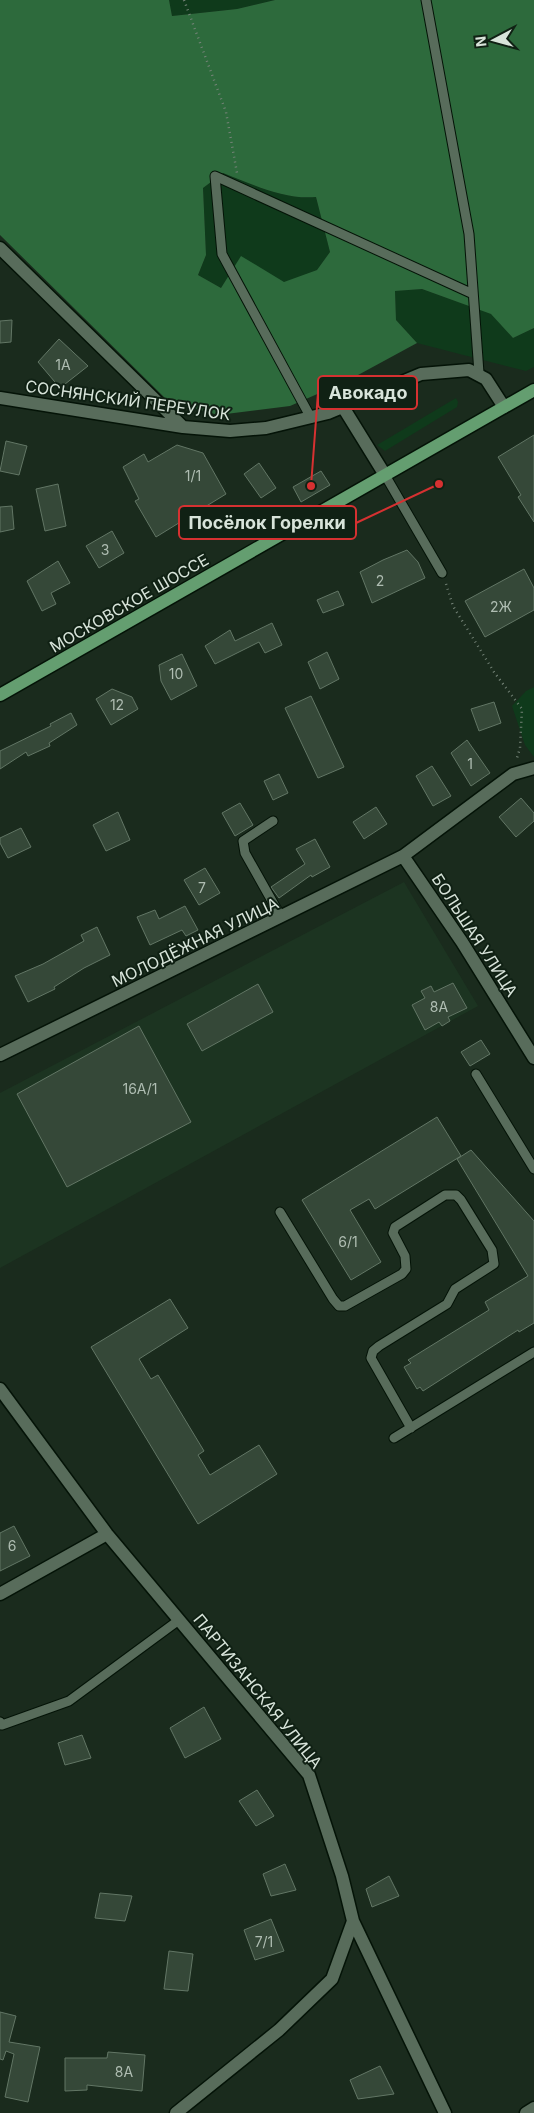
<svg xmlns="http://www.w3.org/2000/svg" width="534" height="2113" font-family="Inter,sans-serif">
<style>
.built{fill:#1c3421}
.green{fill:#0f3a1b}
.forest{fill:#2d6a3c;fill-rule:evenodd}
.building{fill:#354838;stroke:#627665}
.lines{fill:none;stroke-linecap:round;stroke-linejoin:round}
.service-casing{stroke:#041307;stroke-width:11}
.minor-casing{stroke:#041307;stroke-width:15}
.primary-casing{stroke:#041307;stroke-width:15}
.path{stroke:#748377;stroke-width:2.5;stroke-dasharray:1 4;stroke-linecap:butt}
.service{stroke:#586c5b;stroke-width:9}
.minor{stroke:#586c5b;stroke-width:12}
.primary{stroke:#649e70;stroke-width:12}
.labels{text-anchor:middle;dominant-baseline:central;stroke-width:4;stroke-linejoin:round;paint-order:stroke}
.number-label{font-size:14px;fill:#afbdb2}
.street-label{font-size:16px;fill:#d8e4da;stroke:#102114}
.leader{fill:none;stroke:#d63131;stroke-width:2}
.callout-dot{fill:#d63131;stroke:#102114;stroke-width:2}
.callout{fill:#102114;stroke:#d63131;stroke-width:2}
.callout-label{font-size:18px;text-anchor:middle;font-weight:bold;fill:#d8e4da}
</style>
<rect width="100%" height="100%" fill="#1a2b1d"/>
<path class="built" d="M404,882L478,1006L0,1268V1093Z"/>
<path class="green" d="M169,0H275L237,9L172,16Z
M223,173C252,184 284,200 316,197L330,252L317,270L284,283L241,257L221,288L198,275L206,255L203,188Z
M422,289L492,314L513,338L534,328V367L526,371L417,343L396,320L395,291Z
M456,398L458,402L457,407L385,451L377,445Z
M534,687V757L525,745L512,706L526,691Z"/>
<path class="forest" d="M0,0H169L172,16L237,9L275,0H534V328L513,338L491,314L422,289L395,291L396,320L417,343L347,381L290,406L218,415L167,400L0,235ZM223,173C252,184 284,200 316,197L330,252L317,270L284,282L241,256L221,288L198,275L206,255L203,188Z"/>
<path class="building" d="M12,320L11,342L0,343V321Z
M59,339L88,366L60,388L38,362Z
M534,435V522L518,497L521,495L498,457Z
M6,441L27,446L19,475L0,471Z
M177,445L203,453L226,494L156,537L135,501L139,499L123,467L144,454L148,462Z
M259,463L276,488L261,498L244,474Z
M321,471L330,485L301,502L293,487Z
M58,484L66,526L45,531L36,489Z
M12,506L14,529L0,532V507Z
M112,531L124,553L99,568L86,546Z
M407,550L418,562L425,578L372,603L360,572L383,560Z
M58,561L70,583L51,593L56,604L42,611L27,581Z
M524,569L534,588V610L485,637L465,601Z
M338,591L344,605L323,613L317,600Z
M272,623L282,645L265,653L259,642L215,664L205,646L230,630L235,641Z
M327,652L339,679L320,689L308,662Z
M182,654L197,686L171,700L161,681L159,665Z
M112,689L132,697L138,709L111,725L96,699Z
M311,696L344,767L318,778L285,708Z
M494,702L501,723L479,731L471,709Z
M71,713L77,725L49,743L50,746L28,756L26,752L0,769V751L51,726L50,724Z
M467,740L490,773L471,786L451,753Z
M432,766L451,796L433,806L416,776Z
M279,774L288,793L273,800L264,781Z
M521,798L534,813V821L516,837L499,817Z
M240,803L253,825L235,836L222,813Z
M376,807L387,824L364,839L353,822Z
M118,812L130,840L106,851L93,825Z
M21,828L31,847L8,858L0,843V838Z
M315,839L330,867L312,877L311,875L279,898L271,887L305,864L296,849Z
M205,868L220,893L199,905L184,880Z
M185,906L198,930L186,936L182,930L150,945L137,917L155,910L159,919Z
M97,927L110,955L84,968L54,987L55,989L28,1002L15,976L43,964L84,941L81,935Z
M453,983L467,1008L448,1017L450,1021L442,1026L439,1022L425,1030L412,1005L425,998L421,991L431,986L434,992Z
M258,984L273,1012L202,1051L187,1024Z
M139,1026L191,1122L67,1187L17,1094Z
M481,1040L490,1054L470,1066L461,1052Z
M437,1117L461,1156L375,1209L369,1199L350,1210L381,1262L351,1280L302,1200Z
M471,1150L534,1221V1323L519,1332L518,1330L423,1391L420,1387L417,1389L404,1367L411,1363L408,1360L489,1310L485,1302L528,1276L457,1159Z
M170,1299L188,1328L139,1359L151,1379L158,1375L204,1451L198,1455L210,1475L259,1445L277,1474L198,1524L91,1347Z
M14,1526L30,1556L0,1571V1533Z
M204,1707L221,1739L185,1758L170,1728Z
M82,1735L91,1758L65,1765L58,1743Z
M257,1790L274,1816L256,1826L239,1801Z
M285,1864L296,1890L271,1896L263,1874Z
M389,1876L399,1896L372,1907L366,1889Z
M100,1893L132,1896L125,1921L95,1918Z
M271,1919L284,1951L255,1960L244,1930Z
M169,1951L193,1954L188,1991L164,1989Z
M0,2012L16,2016L9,2042L40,2047L28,2102L5,2097L14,2054L6,2051L3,2060L0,2059Z
M108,2052L145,2055L142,2091L87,2085V2090L65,2091V2058H107Z
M380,2066L394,2094L358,2099L350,2080Z"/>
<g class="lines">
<g class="service-casing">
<path id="service" d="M426,0L469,234L479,373
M311,418L222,254L215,176L473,294
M385,475L442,573
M273,821L243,841L245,853L281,917
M476,1074L534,1169
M280,1212L333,1299L339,1306H345L402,1274L406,1269L405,1256L393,1233L395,1227L445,1195H456L461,1200L492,1250L494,1264L455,1289L447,1304L379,1346L373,1351L371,1358L411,1428
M394,1438L534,1352
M0,1722L2,1725L69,1701L179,1620"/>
</g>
<g class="minor-casing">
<path id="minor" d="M0,248L183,427
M0,398L183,427L230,431L266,428L328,413L421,374L469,370L486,379L504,407
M343,407L385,475
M403,856L462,942L534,1058
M0,1055L403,856L513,774L534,768
M0,1389L107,1534L309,1775L342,1876L353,1921L332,1979L279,2030L176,2113
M0,1594L107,1534
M353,1921L445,2113
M526,2113L534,2108"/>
</g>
<g class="primary-casing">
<path id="primary" d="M0,695L534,390"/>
</g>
<path class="path" d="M184,0L226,112L237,173
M446,584L453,606L494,672L522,709L520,748L517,758"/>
<use href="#service" class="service"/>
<use href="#minor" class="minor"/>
<use href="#primary" class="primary"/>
</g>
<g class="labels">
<g class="number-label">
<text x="63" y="364">1А</text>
<text x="193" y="475">1/1</text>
<text x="105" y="549">3</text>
<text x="380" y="580">2</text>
<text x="501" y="606">2Ж</text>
<text x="176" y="673">10</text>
<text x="117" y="704">12</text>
<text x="470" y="763">1</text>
<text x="202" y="887">7</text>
<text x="439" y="1006">8А</text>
<text x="140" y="1088">16A/1</text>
<text x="348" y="1241">6/1</text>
<text x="12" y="1545">6</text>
<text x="264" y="1941">7/1</text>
<text x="124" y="2071">8А</text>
</g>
<g class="street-label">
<text transform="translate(128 400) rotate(8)">СОСНЯНСКИЙ ПЕРЕУЛОК</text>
<text transform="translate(129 603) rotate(-30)">МОСКОВСКОЕ ШОССЕ</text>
<text transform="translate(475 935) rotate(57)">БОЛЬШАЯ УЛИЦА</text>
<text transform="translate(195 942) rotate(-26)">МОЛОДЁЖНАЯ УЛИЦА</text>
<text transform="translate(258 1691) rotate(51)">ПАРТИЗАНСКАЯ УЛИЦА</text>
</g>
</g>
<path class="leader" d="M311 486L318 393M439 484L356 523"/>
<g class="callout-dot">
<circle cx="311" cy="486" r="5"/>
<circle cx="439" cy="484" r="5"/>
</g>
<g class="callout">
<rect x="318" y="376" width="99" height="33" rx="5"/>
<rect x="179" y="506" width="177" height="33" rx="5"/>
</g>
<g class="callout-label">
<text x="368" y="399">Авокадо</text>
<text x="267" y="529">Посёлок Горелки</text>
</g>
<g transform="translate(494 40) rotate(264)" stroke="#102114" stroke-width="4" paint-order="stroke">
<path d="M0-4L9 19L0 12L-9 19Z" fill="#d8e4da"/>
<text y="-8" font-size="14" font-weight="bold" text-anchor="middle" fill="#d8e4da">N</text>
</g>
</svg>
